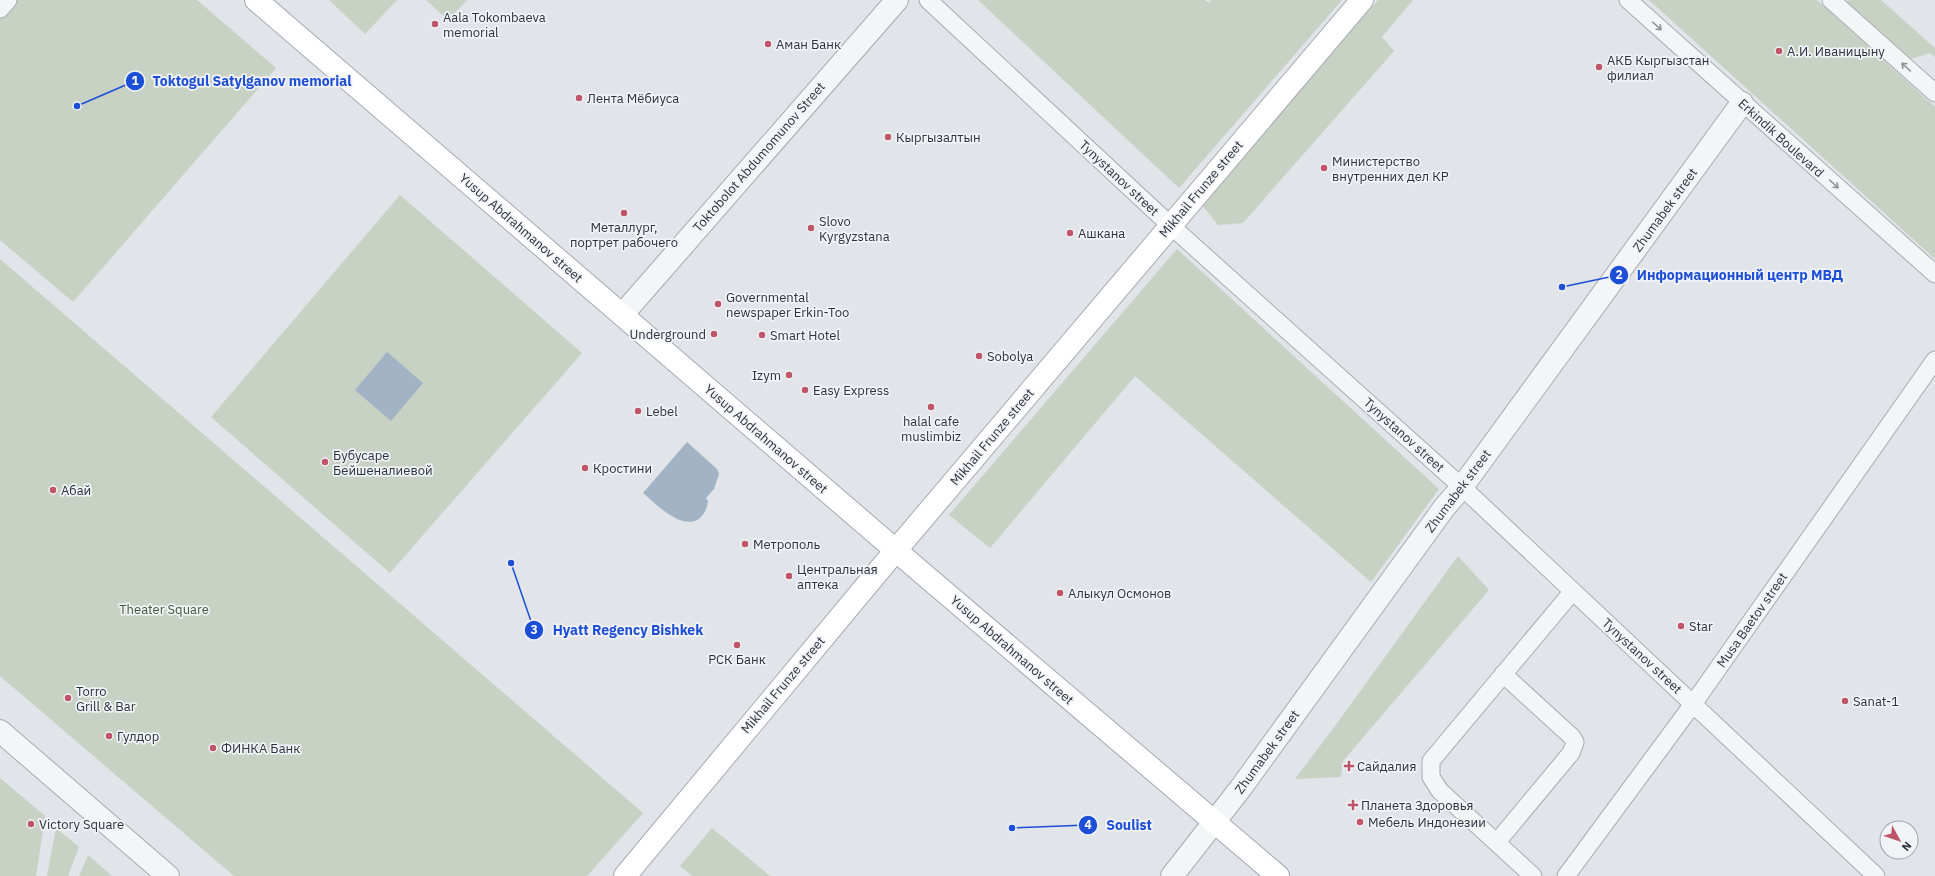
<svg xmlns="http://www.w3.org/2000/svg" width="1935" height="876" font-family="'IBM Plex Sans',sans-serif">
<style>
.green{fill:#c7d1c4}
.water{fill:#a1b3c4}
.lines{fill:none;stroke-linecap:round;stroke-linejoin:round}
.minor-casing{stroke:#a7abb2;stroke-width:19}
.tertiary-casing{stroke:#a7abb2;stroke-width:24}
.secondary-casing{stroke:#a7abb2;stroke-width:24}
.primary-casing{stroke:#a2a9b3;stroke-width:24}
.minor{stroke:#f4f5f7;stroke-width:17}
.tertiary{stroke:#f4f5f7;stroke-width:22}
.secondary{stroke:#fff;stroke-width:22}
.primary{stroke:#fff;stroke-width:22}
.oneway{stroke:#90949a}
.poi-dot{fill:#be5568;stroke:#f1f3f6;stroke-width:1.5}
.labels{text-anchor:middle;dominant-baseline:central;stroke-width:3.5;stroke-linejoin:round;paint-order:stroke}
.poi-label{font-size:13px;fill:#2c333e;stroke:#f1f3f6;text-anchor:start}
.street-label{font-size:13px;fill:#2c333e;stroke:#f1f3f6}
.park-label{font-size:13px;fill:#41583b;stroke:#f1f3f6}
.leader{fill:none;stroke:#1d4ed8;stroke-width:1.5}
.callout-dot{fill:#1d4ed8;stroke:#f1f3f6;stroke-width:1.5}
.mark-label{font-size:12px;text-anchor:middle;font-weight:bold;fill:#fff}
.callout-label{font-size:14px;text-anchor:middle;font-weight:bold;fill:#1d4ed8;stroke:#f1f3f6;stroke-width:3.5;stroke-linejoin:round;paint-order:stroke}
</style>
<rect width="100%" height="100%" fill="#e1e4e8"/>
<path class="green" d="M13,0H197L276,68L73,302L0,240V14Z
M329,0H397L365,34Z
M426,0H467L448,20Z
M978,0H1205L1209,3L1211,0H1342L1179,188Z
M1378,0H1413L1382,37L1394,51L1243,223L1218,225L1202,205Z
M1649,0H1817L1935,107V259Z
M1849,0H1881L1935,48V57L1930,53L1911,59L1847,2Z
M400,195L582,353L390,573L211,417Z
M1177,249L1439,489L1371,582L1135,376L990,548L949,515Z
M0,259L643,813L587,876H234L0,676Z
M1458,556L1489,590L1343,761L1341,777L1295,779L1335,726Z
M0,778L45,816L36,876H0Z
M56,828L79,847L68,876H47Z
M712,828L770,876H692L680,866Z
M88,855L112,876H79Z"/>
<path class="water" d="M387,352L423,383L391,421L355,390Z
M687,442L717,469L719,474L714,489L706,498L708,501C707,508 705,513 700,518C683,532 656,504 643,493Z"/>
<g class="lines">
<g class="minor-casing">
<path id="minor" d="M928,0L1170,225L1462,487L1876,876
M1628,0L1935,274
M1831,0L1935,93
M0,9L8,0
M1497,842L1571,753L1575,742L1572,737L1503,674
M1533,876L1440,791L1431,777V761L1573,591
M1566,876L1693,704L1935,360"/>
</g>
<g class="tertiary-casing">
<path id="tertiary" d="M622,315L897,0
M0,731L168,876
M1172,876L1240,789L1444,508L1462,487L1742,103"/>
</g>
<g class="secondary-casing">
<path id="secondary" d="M625,876L896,550L1362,0"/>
</g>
<g class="primary-casing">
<path id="primary" d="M256,0L921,572L1278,876"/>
</g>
<use href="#minor" class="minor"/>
<use href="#tertiary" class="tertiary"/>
<use href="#secondary" class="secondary"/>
<use href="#primary" class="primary"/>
</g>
<defs><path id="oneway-shaft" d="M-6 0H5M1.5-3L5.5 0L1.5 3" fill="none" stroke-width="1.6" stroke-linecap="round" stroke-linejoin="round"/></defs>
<g class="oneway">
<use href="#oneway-shaft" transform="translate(1657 26) rotate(42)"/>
<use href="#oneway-shaft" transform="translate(1906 67) rotate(-138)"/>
<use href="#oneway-shaft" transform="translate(1834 184) rotate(42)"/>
</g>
<g class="poi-dot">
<circle cx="435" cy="24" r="4"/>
<circle cx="768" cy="44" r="4"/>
<circle cx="1779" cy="51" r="4"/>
<circle cx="1599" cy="67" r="4"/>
<circle cx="579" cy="98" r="4"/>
<circle cx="888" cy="137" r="4"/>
<circle cx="1324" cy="168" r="4"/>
<circle cx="624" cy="213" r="4"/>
<circle cx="811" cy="228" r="4"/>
<circle cx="1070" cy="233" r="4"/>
<circle cx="718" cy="304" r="4"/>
<circle cx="714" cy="334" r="4"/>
<circle cx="762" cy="335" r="4"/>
<circle cx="979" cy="356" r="4"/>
<circle cx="789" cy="375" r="4"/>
<circle cx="805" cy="390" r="4"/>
<circle cx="931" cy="407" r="4"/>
<circle cx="638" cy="411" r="4"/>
<circle cx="325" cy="462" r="4"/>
<circle cx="585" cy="468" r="4"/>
<circle cx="53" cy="490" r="4"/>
<circle cx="745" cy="544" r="4"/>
<circle cx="789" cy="576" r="4"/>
<circle cx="1060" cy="593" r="4"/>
<circle cx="1681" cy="626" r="4"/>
<circle cx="737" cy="645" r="4"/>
<circle cx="68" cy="698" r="4"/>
<circle cx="1845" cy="701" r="4"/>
<circle cx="109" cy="736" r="4"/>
<circle cx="213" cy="748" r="4"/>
<path d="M1347 760h4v4h4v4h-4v4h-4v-4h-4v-4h4z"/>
<path d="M1351 799h4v4h4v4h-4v4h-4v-4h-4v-4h4z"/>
<circle cx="1360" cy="822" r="4"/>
<circle cx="31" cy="824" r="4"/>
</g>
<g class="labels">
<g class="poi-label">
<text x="443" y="17">Aala Tokombaeva<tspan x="443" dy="15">memorial</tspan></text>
<text x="776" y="44">Аман Банк</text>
<text x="1787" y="51">А.И. Иваницыну</text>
<text x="1607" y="60">АКБ Кыргызстан<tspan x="1607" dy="15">филиал</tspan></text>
<text x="587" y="98">Лента Мёбиуса</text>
<text x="896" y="137">Кыргызалтын</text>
<text x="1332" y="161">Министерство<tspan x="1332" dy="15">внутренних дел КР</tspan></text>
<text x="819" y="221">Slovo<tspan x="819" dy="15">Kyrgyzstana</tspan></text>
<text x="624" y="227" text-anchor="middle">Металлург,<tspan x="624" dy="15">портрет рабочего</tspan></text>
<text x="1078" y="233">Ашкана</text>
<text x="726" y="297">Governmental<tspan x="726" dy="15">newspaper Erkin-Too</tspan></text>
<text x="706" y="334" text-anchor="end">Underground</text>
<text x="770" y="335">Smart Hotel</text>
<text x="987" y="356">Sobolya</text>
<text x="781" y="375" text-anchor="end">Izym</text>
<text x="813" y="390">Easy Express</text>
<text x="646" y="411">Lebel</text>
<text x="931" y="421" text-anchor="middle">halal cafe<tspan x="931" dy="15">muslimbiz</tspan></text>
<text x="333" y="455">Бубусаре<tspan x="333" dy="15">Бейшеналиевой</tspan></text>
<text x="593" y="468">Кростини</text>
<text x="61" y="490">Абай</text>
<text x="753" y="544">Метрополь</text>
<text x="797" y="569">Центральная<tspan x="797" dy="15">аптека</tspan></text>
<text x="1068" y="593">Алыкул Осмонов</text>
<text x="1689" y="626">Star</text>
<text x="737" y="659" text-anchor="middle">РСК Банк</text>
<text x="76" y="691">Torro<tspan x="76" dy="15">Grill &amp; Bar</tspan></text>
<text x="1853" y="701">Sanat-1</text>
<text x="117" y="736">Гулдор</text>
<text x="221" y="748">ФИНКА Банк</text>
<text x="1357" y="766">Сайдалия</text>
<text x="1361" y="805">Планета Здоровья</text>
<text x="1368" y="822">Мебель Индонезии</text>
<text x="39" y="824">Victory Square</text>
</g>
<g class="street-label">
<text transform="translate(1781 138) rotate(42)">Erkindik Boulevard</text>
<text transform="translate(759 157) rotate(-49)">Toktobolot Abdumomunov Street</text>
<text transform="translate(1119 178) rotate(43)">Tynystanov street</text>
<text transform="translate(1201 189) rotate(-50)">Mikhail Frunze street</text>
<text transform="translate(1665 210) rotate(-54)">Zhumabek street</text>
<text transform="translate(521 228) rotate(41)">Yusup Abdrahmanov street</text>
<text transform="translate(1404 435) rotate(42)">Tynystanov street</text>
<text transform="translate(992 437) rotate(-50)">Mikhail Frunze street</text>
<text transform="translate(766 439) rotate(41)">Yusup Abdrahmanov street</text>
<text transform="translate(1458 491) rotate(-53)">Zhumabek street</text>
<text transform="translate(1752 620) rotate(-55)">Musa Baetov street</text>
<text transform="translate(1012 650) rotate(41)">Yusup Abdrahmanov street</text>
<text transform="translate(1642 656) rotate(43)">Tynystanov street</text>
<text transform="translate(783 685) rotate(-50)">Mikhail Frunze street</text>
<text transform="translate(1267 752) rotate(-54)">Zhumabek street</text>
</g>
<g class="park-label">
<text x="164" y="609">Theater Square</text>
</g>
</g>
<path class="leader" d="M77 106L135 81M1562 287L1619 275M511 563L534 630M1012 828L1088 825"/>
<g class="callout-dot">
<circle cx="77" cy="106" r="4"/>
<circle cx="1562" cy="287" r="4"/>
<circle cx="511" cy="563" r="4"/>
<circle cx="1012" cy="828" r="4"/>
<circle cx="135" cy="81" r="10"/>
<circle cx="1619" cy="275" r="10"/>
<circle cx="534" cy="630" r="10"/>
<circle cx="1088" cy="825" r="10"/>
</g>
<g class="mark-label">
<text x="135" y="85">1</text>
<text x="1619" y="279">2</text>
<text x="534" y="634">3</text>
<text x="1088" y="829">4</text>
</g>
<g class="callout-label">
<text x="252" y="86">Toktogul Satylganov memorial</text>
<text x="1740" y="280">Информационный центр МВД</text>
<text x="628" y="635">Hyatt Regency Bishkek</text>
<text x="1129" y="830">Soulist</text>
</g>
<g transform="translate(1899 840) rotate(130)"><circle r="19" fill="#f1f3f6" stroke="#a2a6ac"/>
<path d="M0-3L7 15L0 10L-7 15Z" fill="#be5568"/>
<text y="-6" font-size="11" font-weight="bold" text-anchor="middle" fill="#2c333e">N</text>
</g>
</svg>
